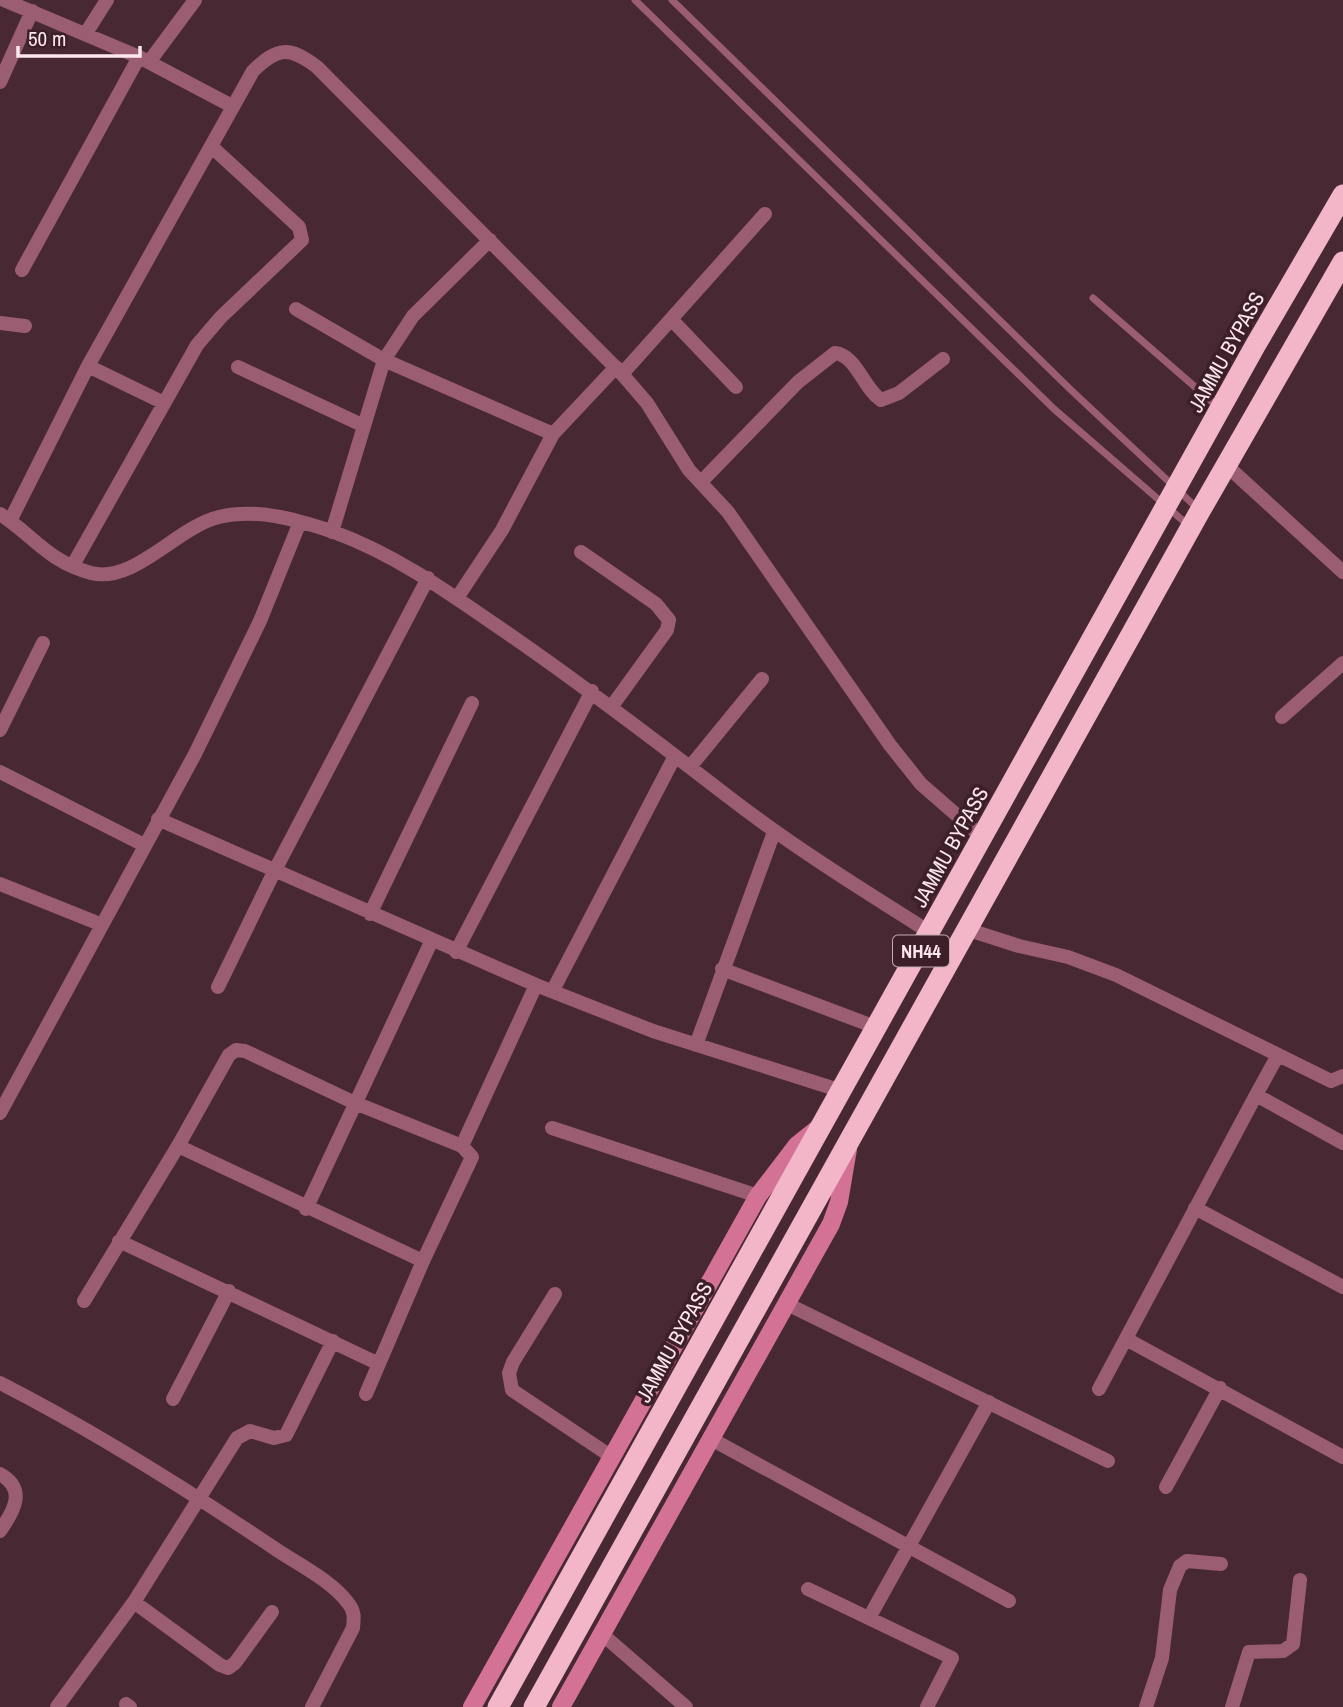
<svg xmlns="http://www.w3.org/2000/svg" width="1343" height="1707" font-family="'Archivo Narrow',sans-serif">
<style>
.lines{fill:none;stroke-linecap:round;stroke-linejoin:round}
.lane{stroke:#9b5d72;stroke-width:7}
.street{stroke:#9b5d72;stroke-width:14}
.secondary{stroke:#d47295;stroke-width:18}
.highway{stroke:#f3b6c9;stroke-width:21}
.labels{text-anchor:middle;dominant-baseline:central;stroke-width:7;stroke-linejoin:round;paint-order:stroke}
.shield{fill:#3d1f29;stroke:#c3abb2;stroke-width:2}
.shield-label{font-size:19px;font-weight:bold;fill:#fde7ed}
.street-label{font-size:21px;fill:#fde7ed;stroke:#3d1f29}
</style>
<rect width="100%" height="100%" fill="#482933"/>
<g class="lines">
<path class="lane" d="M635,0L1054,409L1188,525
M672,0L1071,390L1197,508
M1093,298L1218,407"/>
<path class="street" d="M4,0L139,57L232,106
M86,33L107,0
M149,62L195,0
M0,82L32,11
M22,270L139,57
M296,309L384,360L553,434
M672,320L736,387
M0,323L25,326
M88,366L164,403
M238,367L362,425
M622,374L765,214
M1226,465L1343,572
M701,482L798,382L835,353C856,355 864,389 881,400L899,393L943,359
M0,514C34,536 47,561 91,573C134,584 177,527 219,517C256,508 295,519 331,531C392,553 444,589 497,626C576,680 651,737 726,795C792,846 861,889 931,933
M10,521L88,366L253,71C278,47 289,46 317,67L622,374L647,403L689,470L728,512L890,745L921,784L983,838
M332,532L384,360L413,316L490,240
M581,552L656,604L669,620L667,630L612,706
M73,565L197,345L221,317L302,240L299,227L212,147
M457,598L502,530L553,434L616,367
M1282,717L1343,663
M0,730L43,643
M690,767L762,679
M0,772L144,845
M158,819L536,985L653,1031L842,1091
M0,884L100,924
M370,914L472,703
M969,930L1019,946L1068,957L1116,975L1331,1081L1343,1076
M456,952L592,691
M722,969L878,1028
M218,987L274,872L428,578
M553,990L675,756
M696,1045L774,832
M1278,1055L1256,1095L1343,1143
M0,1113L195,754L260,621L300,522
M552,1128L758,1196
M178,1146L423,1261
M462,1146L536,985
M1195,1208L1343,1287
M306,1209L431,942
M119,1241L379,1364
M555,1294L513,1362L509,1373L512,1390L612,1457
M84,1301L178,1146L229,1055L236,1050L245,1051L355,1103L462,1146L472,1157L423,1261L366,1394
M787,1304L1108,1461
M1126,1339L1343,1457
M0,1383C94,1431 183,1487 271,1546C295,1563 330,1579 348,1603C355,1611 354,1618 353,1628L312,1707
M1099,1389L1256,1095
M173,1399L229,1291
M713,1440L1009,1601
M0,1474C27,1489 14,1511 0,1531
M1166,1487L1220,1388
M808,1589L952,1658L927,1707
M134,1602L220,1665L228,1668L235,1663L272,1612
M869,1618L989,1402
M602,1634L686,1707
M126,1704L130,1707
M57,1707L134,1602L237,1438L250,1431L274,1438L286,1435L333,1341
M1146,1707L1162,1658L1170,1590L1180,1566L1187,1561L1221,1564
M1232,1707L1249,1652L1283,1651L1293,1644L1300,1580"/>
<path class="secondary" d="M472,1707L758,1196L797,1145L817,1129
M561,1707L831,1224L839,1202L848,1149"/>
<path class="highway" d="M498,1707L1255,346L1343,195
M534,1707L1200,511L1343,262"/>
</g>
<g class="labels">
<rect class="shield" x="893" y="935.5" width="56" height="31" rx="5"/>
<g class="shield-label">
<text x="921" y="951">NH44</text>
</g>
<g class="street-label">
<text transform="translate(1226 352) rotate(-61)">JAMMU BYPASS</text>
<text transform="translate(950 847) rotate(-61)">JAMMU BYPASS</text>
<text transform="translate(674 1342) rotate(-61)">JAMMU BYPASS</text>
</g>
</g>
<path d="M18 46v10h122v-10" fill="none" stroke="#fde7ed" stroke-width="3.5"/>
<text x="28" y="46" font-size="21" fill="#fde7ed" stroke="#3d1f29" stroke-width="5" paint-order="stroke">50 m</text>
</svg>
